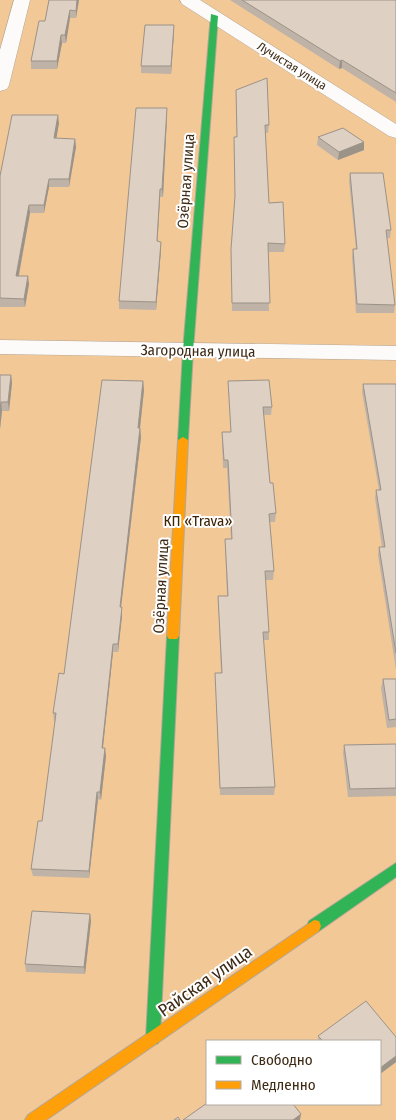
<svg xmlns="http://www.w3.org/2000/svg" width="396" height="1120" font-family="'Fira Sans Condensed',sans-serif">
<style>
.green{fill:#f3c897;fill-rule:evenodd}
.lines{fill:none;stroke-linecap:round;stroke-linejoin:round}
.street-casing{stroke:#b3a697;stroke-width:1}
.fast-casing{stroke:#b3a697;stroke-width:2}
.slow-casing{stroke:#b3a697;stroke-width:2}
.street{fill:#fdfbfa;fill-rule:evenodd}
.fast{fill:#30b455;fill-rule:evenodd}
.slow{fill:#ff9f0a;fill-rule:evenodd}
.wall{fill:#bfb3a7}
.shaded-wall{fill:#9b9288}
.building{fill:#ded0c2;stroke:#9b9288}
.labels{text-anchor:middle;dominant-baseline:central;stroke-width:4;stroke-linejoin:round;paint-order:stroke}
.far-street-label{font-size:12px;fill:#3e2b16;stroke:#fff}
.street-label{font-size:15px;fill:#3e2b16;stroke:#fff}
.park-label{font-size:15px;fill:#3e2300;stroke:#fff}
.near-street-label{font-size:18px;fill:#3e2b16;stroke:#fff}
</style>
<rect width="100%" height="100%" fill="#f2e7dc"/>
<path class="green" d="M0,0H396V1120H0ZM207,1041H380V1104H207Z"/>
<g class="lines">
<g class="street-casing">
<path id="street" d="M14,0H30L9,85L7,89L0,91V50Z
M180,0H200L396,124V138L389,136L182,4Z
M0,340L396,346V360L0,354Z"/>
</g>
<g class="fast-casing">
<path id="fast" d="M211,14L218,16L193,351L188,440L183,443L178,440L183,351Z
M173,631L177,633L179,636L160,1038L158,1043L153,1045L148,1043L146,1038L167,636L169,633Z
M396,863V877L319,931L314,932L309,931L307,926L309,921Z"/>
</g>
<g class="slow-casing">
<path id="slow" d="M183,437L188,440L179,636L177,639H169L167,636L178,440Z
M314,920L319,921L321,926L319,931L46,1120H25L28,1115Z"/>
</g>
<use href="#street" class="street"/>
<use href="#fast" class="fast"/>
<use href="#slow" class="slow"/>
</g>
<path class="wall" d="M49,0H79L76,18H70L66,43H62L57,69H31V61L45,21Z
M230,0H396V102L342,68L339,69Z
M174,32L171,74L141,73V66Z
M236,90L269,125L268,133H265L269,203L285,244L284,252H268L269,311H232L231,257L235,199L237,137Z
M167,116L163,197H160L157,241L161,250L156,310L119,309V301Z
M59,123L56,139H75L76,147L69,187H49L44,213H30L19,276L29,284L25,307H0V176Z
M318,137L364,150L338,160L317,145Z
M350,173L391,230L390,238H387L395,305L394,313H356L352,257L353,249H356L349,181Z
M0,375H11L12,383L9,411H2L0,429Z
M143,381L144,390L140,428L141,437L121,607L122,616L118,652H113L103,748L106,756L101,800L98,799L89,878L33,876L31,869L42,821L55,721H54L53,713Z
M228,381L272,407L271,415H264L270,483L276,513L275,522H270L274,571L273,580H265L269,632V640H263L275,787L274,795H220L215,673H221L218,596H227L225,539H231L227,468H223L222,440V432H231Z
M363,384H396V670L378,555L379,547H382L375,498L376,490H379L362,392Z
M383,679H396V727L387,728L381,688Z
M396,744V796L348,797L343,753L344,745Z
M90,914L91,921L85,974L26,972L25,964Z
M318,1036L396,1037V1062L380,1074V1041H318Z"/>
<path class="shaded-wall" d="M77,0H79L76,18V11Z
M70,10V18L66,43L65,35Z
M174,25V32L171,74V66Z
M61,35L62,43L57,69V61Z
M342,60V68L339,69L340,61Z
M167,108V116L163,197L162,189Z
M58,115L59,123L55,146L54,138Z
M75,139L76,147L69,187V179Z
M364,142V150L338,160L339,152Z
M49,179V187L44,213V205Z
M160,189V197L157,250V241Z
M29,205L30,213L17,284L16,276Z
M161,242V250L156,310V302Z
M28,276L29,284L25,307L24,299Z
M11,375L12,383L9,411L8,402Z
M143,381L144,390L139,437L138,428Z
M1,402L2,411L0,429V410Z
M140,428L141,437L120,616V607Z
M122,607V616L118,652V644Z
M113,644V652L102,756V748Z
M105,748L106,756L101,800L100,792Z
M97,792L98,799L89,878V871Z
M90,914L91,921L85,974L84,967Z
M396,1056V1062L380,1074V1068Z
M301,1114L300,1120H293Z"/>
<path class="building" d="M49,0H77L76,11L70,10L65,35H61L57,61H31L39,21H45Z
M242,0H396V93L342,60L340,61Z
M145,25H174L171,66H141Z
M267,78L269,125H265L269,203L283,202L285,244L268,243L270,303H232L231,249L235,196L234,137H237L236,90Z
M136,108H167L162,189H160L157,241L161,242L156,302L119,301Z
M12,115H58L54,138L75,139L69,179H49L44,205H29L16,276H28L24,299L0,298V176Z
M343,128L364,142L339,152L318,137Z
M350,173H383L391,230H386L395,305L357,304L353,249H357Z
M0,375H11L8,402H1L0,410Z
M102,380L143,381L138,428H140L120,607H122L118,644H113L102,748H105L100,792H97L89,871L31,869L38,821H42L56,713H53L59,673L64,674Z
M269,380L272,407H263L270,483H273L276,513L269,514L274,571H265L269,632H263L275,787L220,788L215,673H222L218,596H228L225,539H232L228,460H224L222,432H231L228,381Z
M363,384H396V653L379,547H385L376,490H381Z
M383,679H396V719L389,720Z
M396,744V788L350,789L344,745Z
M32,911L90,914L84,967L25,964Z
M366,1001L396,1037V1056L380,1068V1041H323L318,1036Z
M207,1103V1104H293L301,1114L293,1120H183Z
M178,1117L180,1120H174Z"/>
<g class="labels">
<g class="far-street-label">
<text transform="translate(292 66) rotate(32)">Лучистая улица</text>
</g>
<g class="street-label">
<text transform="translate(186 181) rotate(-86)">Озёрная улица</text>
<text transform="translate(198 351) rotate(1)">Загородная улица</text>
<text transform="translate(161 586) rotate(-87)">Озёрная улица</text>
</g>
<g class="park-label">
<text x="198" y="521">КП «Trava»</text>
</g>
<g class="near-street-label">
<text transform="translate(205 981) rotate(-35)">Райская улица</text>
</g>
</g>
<rect x="206" y="1040" width="175" height="65" fill="#ffffff" stroke="#b2aaa2"/>
<rect x="216" y="1056" width="25" height="8" fill="#30b455" stroke="#b2aaa2"/>
<text x="251" y="1065" font-size="15" fill="#3e2b16">Свободно</text>
<rect x="216" y="1081" width="25" height="8" fill="#ff9f0a" stroke="#b2aaa2"/>
<text x="251" y="1090" font-size="15" fill="#3e2b16">Медленно</text>
</svg>
